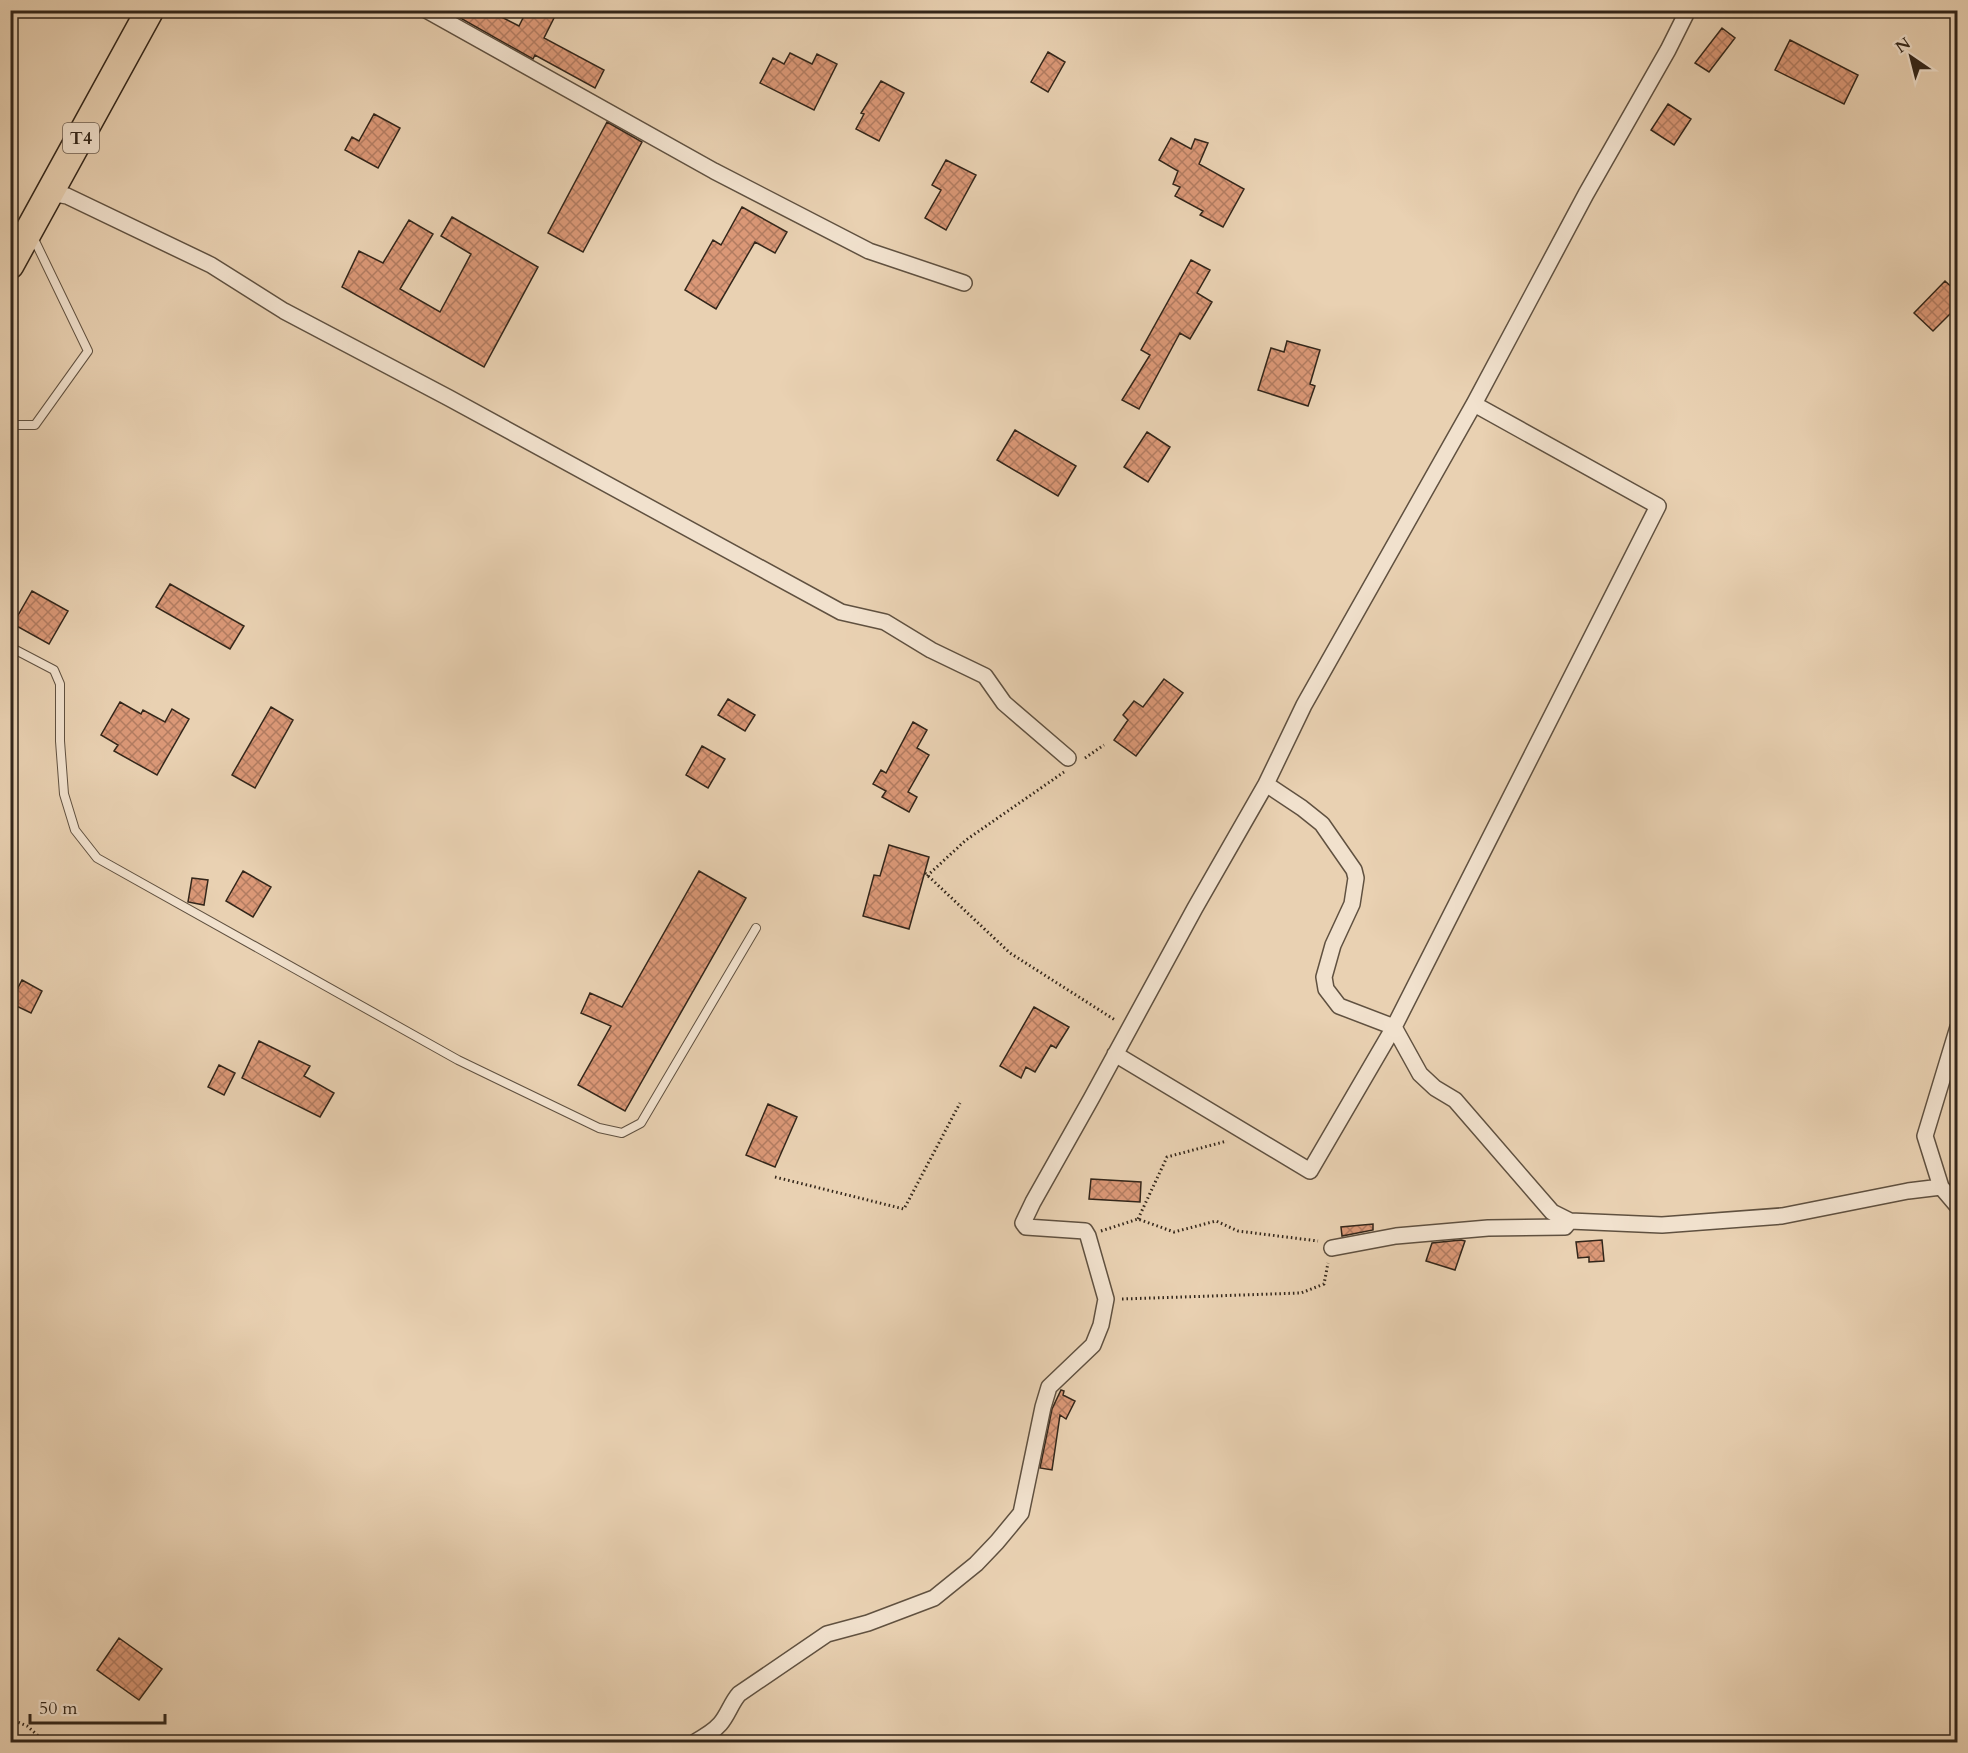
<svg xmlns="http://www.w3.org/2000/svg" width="1968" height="1753" font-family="Cardo,serif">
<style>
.building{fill:url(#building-cross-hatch);stroke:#33261a;stroke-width:1.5}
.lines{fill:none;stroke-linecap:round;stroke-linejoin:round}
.lane-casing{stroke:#605140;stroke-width:10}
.street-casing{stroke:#605140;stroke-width:18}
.highway-casing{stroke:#33261a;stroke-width:30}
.path{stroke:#33261a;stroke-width:3;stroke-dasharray:1.5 3;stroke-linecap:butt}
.lane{stroke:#f1e1cd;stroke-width:8}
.street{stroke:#f1e1cd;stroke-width:15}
.highway{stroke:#e9d1b2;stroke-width:27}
.labels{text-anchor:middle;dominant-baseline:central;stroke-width:5;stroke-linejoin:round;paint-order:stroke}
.shield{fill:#f1e1cd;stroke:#6c5e50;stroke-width:1.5}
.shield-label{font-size:18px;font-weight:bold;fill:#33261a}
</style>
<defs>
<pattern id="building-cross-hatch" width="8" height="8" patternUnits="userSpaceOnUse" patternTransform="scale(1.5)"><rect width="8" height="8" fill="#db9877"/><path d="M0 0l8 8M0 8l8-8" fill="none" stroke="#b27c61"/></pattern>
</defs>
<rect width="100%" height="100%" fill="#e9d1b2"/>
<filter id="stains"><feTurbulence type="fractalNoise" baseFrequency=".00333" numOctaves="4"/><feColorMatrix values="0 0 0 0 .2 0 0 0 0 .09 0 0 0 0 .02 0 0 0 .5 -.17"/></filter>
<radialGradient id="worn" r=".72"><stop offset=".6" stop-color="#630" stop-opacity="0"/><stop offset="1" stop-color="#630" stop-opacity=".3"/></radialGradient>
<path class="building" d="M458,10H488L519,26L527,10H558L544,38L604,70L595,88L535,55L533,59L455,15Z
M1722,28L1735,38L1709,72L1695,63Z
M1790,40L1858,75L1844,104L1775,70Z
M1048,52L1065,62L1048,92L1031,82Z
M790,53L812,64L817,54L837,64L814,110L760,83L773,58L784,64Z
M881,81L904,93L879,141L856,129L864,114L861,113Z
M1668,104L1691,119L1674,145L1651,130Z
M374,114L400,128L378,168L345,150L352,137L359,141Z
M607,122L642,142L583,252L548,233Z
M1171,138L1191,149L1195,139L1208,143L1199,164L1244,189L1223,227L1200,215L1203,211L1175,196L1180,187L1173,184L1178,171L1159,160Z
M946,160L976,175L946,230L925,218L941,190L932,185Z
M742,207L787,232L775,253L755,242L716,309L685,290L713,240L721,245Z
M452,217L538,267L484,367L342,287L359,251L383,263L409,220L433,234L400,289L440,312L471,254L441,236Z
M1191,260L1210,270L1197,293L1212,302L1190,339L1180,333L1139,409L1122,400L1150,355L1141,350Z
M1945,281L1958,293V306L1933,331L1914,313Z
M1287,341L1320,350L1310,384L1315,386L1308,406L1258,390L1271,348L1284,352Z
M1015,430L1076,466L1058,496L997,460Z
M1147,432L1170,447L1148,482L1124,467Z
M170,584L244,626L230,649L156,607Z
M32,591L68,611L49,644L13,624Z
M1164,679L1183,693L1136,756L1114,740L1128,720L1123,715L1134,701L1143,707Z
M728,699L755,715L745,731L718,715Z
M120,702L141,714L143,710L165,722L172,709L189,719L157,775L114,751L118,745L101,735Z
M271,707L293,720L255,788L232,775Z
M913,722L927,730L917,748L929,755L908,792L917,797L909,812L882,797L886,791L873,784L881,770L886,773Z
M702,746L725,759L708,788L686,775Z
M889,845L929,857L909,929L863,916L874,875L880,876Z
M243,871L271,887L253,917L226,901Z
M699,871L746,898L625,1111L578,1085L611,1026L581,1013L590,993L622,1007Z
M192,878L208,880L204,905L188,902Z
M22,980L42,991L31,1013L10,1003Z
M1034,1007L1069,1027L1056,1048L1051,1045L1035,1072L1026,1067L1021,1078L1000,1066Z
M259,1041L310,1066L304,1076L334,1093L320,1117L242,1078Z
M219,1065L235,1073L224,1095L208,1087Z
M768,1104L797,1117L775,1167L746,1155Z
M1091,1179L1141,1182L1140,1202L1089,1199Z
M1373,1224V1230L1342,1236L1341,1227Z
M1461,1240L1465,1241L1455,1270L1426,1261L1432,1243Z
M1602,1240L1604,1261L1589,1262V1257L1578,1258L1576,1242Z
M1061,1390L1064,1391L1063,1395L1075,1401L1066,1419L1060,1415L1052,1470L1040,1468L1052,1409Z
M119,1638L162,1669L139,1700L97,1670Z"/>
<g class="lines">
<g class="lane-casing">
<path id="lane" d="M10,425H35L88,351L33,237
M10,647L54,670L60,684V741L64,794L75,830L97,858L458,1060L599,1128L622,1133L641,1123L756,928"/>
</g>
<g class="street-casing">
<path id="street" d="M426,10L714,171L869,251L964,283
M50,193L67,196L211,265L284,311L449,398L841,612L885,622L931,650L985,676L1004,703L1068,758
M1266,784L1302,808L1322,824L1354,870L1356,878L1352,904L1333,945L1324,977L1326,989L1339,1006L1394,1027L1420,1074L1435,1088L1455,1100L1552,1212L1570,1221L1662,1225L1782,1216L1908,1191L1941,1187L1958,1207
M1115,1054L1310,1171L1394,1027L1658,506L1474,404
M1941,1187L1925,1136L1958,1027
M1332,1248L1396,1236L1488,1228L1565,1227L1570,1221
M695,1742C704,1737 713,1732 720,1724C728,1715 731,1703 739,1694L827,1634L868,1623L934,1598L976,1564L997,1542L1021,1513L1043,1407L1049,1387L1093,1345L1101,1325L1106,1299L1088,1236L1085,1231L1026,1227L1023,1223L1033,1202L1091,1099L1195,908L1266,784L1304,705L1474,404L1586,194L1668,50L1688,10"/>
</g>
<g class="highway-casing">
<path id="highway" d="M10,265L150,10"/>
</g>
<path class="path" d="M1085,758L1104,745
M925,873L1010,953L1115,1020
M927,876L966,840L1064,772
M775,1177L904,1209L960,1103
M1138,1219L1167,1157L1227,1141
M1101,1231L1138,1219L1174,1232L1216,1221L1238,1231L1318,1241
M1122,1299L1301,1293L1324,1284L1328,1263
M10,1719L27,1726L45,1742"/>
<use href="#lane" class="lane"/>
<use href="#street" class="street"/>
<use href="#highway" class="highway"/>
</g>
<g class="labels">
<rect class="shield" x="63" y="123" width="36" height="30" rx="4.5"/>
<g class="shield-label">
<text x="81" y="138">T4</text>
</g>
</g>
<rect width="1968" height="1753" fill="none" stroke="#e9d1b2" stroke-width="36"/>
<rect x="12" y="12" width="1944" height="1729" fill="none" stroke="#33261a" stroke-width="3"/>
<rect x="18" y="18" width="1932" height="1717" fill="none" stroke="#33261a" stroke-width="1.5"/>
<g transform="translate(1911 57) rotate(325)" stroke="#f1e1cd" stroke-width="4.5" paint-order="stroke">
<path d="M0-4.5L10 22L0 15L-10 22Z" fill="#33261a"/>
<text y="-9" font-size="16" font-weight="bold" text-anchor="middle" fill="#33261a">N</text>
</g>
<path d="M30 1714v9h135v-9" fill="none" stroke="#33261a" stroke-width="3"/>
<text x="39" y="1714" font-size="18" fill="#33261a" stroke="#f1e1cd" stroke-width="4.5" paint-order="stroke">50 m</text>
<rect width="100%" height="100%" filter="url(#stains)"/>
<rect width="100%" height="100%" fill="url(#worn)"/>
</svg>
